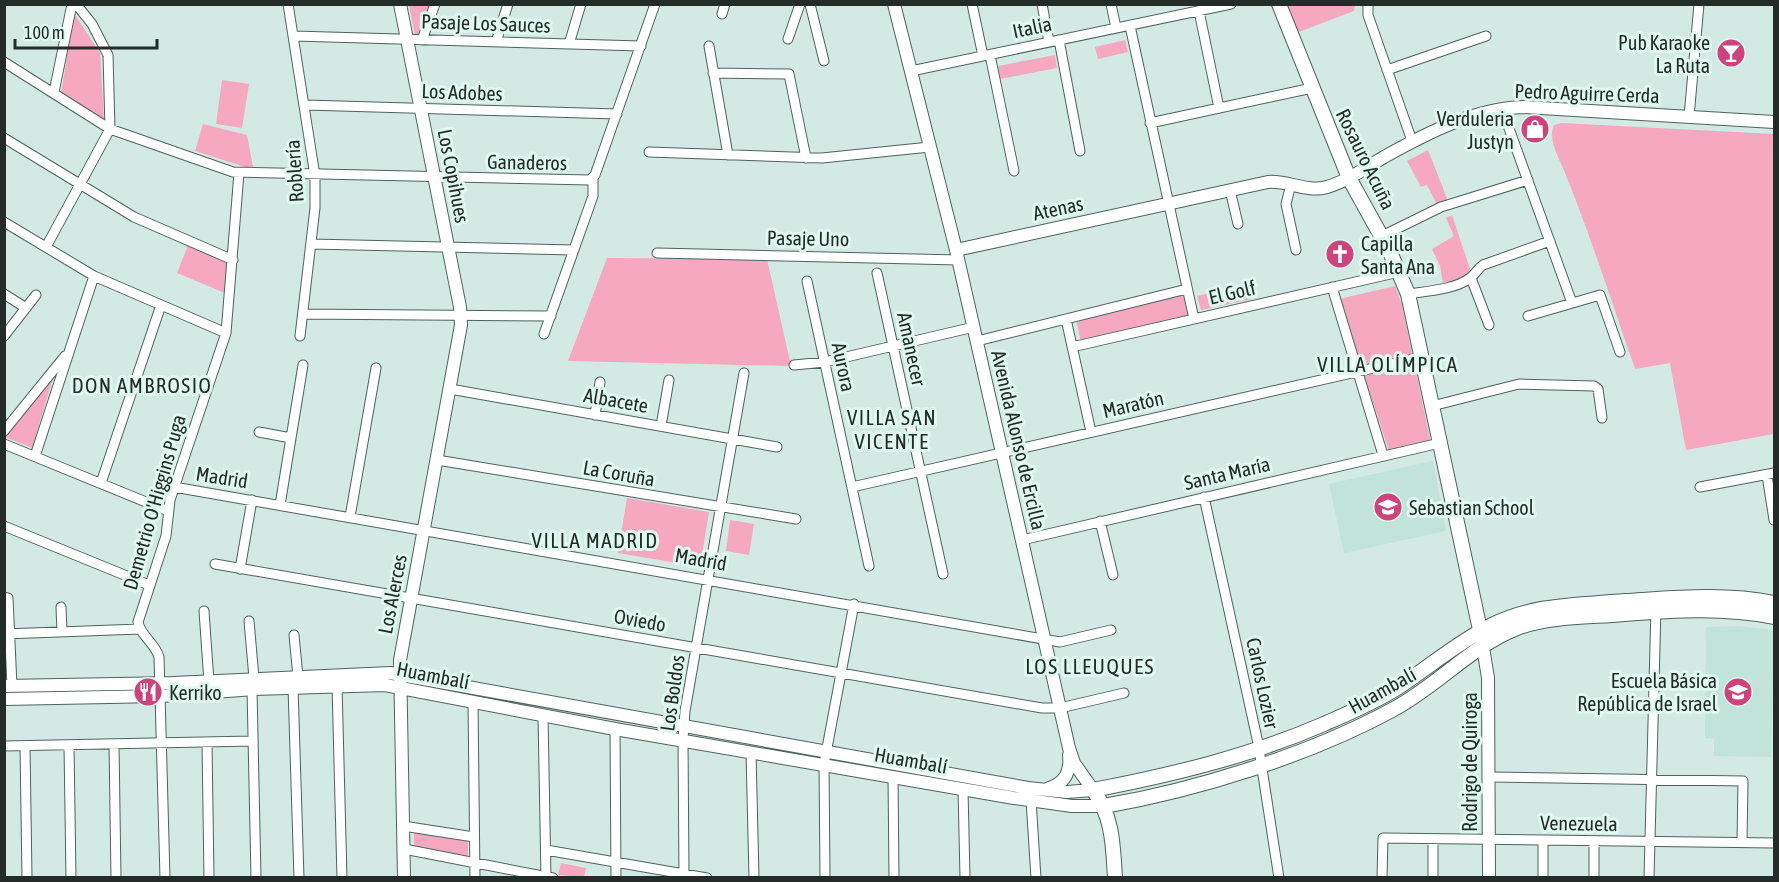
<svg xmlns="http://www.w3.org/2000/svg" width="1779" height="882" font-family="'Asap Condensed',sans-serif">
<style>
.built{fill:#c1e3d9}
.green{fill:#f6a8c1}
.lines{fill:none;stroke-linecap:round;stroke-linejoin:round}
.minor-casing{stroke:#4e635d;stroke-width:11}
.tertiary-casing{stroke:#4e635d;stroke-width:14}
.secondary-casing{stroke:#4e635d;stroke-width:16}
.minor{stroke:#fff;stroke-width:9}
.tertiary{stroke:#fff;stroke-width:12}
.secondary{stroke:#fff;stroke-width:14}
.labels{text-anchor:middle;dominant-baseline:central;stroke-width:6;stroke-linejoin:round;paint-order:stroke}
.street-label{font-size:20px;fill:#232c29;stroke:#dff8f0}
.poi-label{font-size:20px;fill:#232c29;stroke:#dff8f0;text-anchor:end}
.neighbourhood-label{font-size:21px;letter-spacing:1.5px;fill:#232c29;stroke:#dff8f0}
</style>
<rect width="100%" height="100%" fill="#d2eae3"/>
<path class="built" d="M1433,461L1446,531L1344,553L1329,484Z
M1739,626L1774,630L1771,757L1714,756V739L1705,738L1706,627Z"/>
<path class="green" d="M409,5H431L421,35L415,36Z
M1286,5H1355L1354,11L1296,33Z
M74,13L100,53L104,121L61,94Z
M1125,40L1128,52L1098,59L1095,47Z
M1055,55L1057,68L1000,79L998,66Z
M222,80L249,84L242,128L216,124Z
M1561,123L1774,134V434L1686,450L1670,363L1635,369C1612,303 1591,237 1565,173C1560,160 1547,139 1554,125Z
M203,124L247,135L253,167H245L195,151Z
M1428,150L1448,201L1438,207L1427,185L1421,187L1407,161Z
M1452,215L1471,272L1467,277L1443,283L1440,266L1432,249L1454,236L1446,218Z
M188,245L227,261L225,293L177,273Z
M607,258L767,259L791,366L568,361Z
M1248,284L1252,299L1201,310L1197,296Z
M1395,286L1402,305L1431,444L1390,454L1339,299Z
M1183,294L1188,317L1081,342L1076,319Z
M56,368L32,448L5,437L4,433Z
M627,498L709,512L700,567L618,553Z
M730,520L754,524L749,555L726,551Z
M414,828L468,837V857L414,848Z
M561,863L586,868L584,877L558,875Z"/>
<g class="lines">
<g class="minor-casing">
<path id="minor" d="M288,4L315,176V208L300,336
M810,4L824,61
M972,4L983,56
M1042,4L1049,42
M1111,4L1116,28
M1368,4V15L1412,141
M1199,11L1219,108
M722,14L725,4
M1130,26L1194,319
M294,36L641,46
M788,39L800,4
M422,40L435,4
M1059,40L1080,151
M496,42L508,4
M569,44L581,4
M709,46L728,155
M990,55L1014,171
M4,62L110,129L233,172L590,180L595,175L655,4
M1387,70L1486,36
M911,71L1231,4
M713,73L789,74L806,158
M54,92L72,4
M306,105L617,114
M1502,109L1572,303
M1689,117L1699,4
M1150,123L1312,88
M4,138L134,217L233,260
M649,152L822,158L930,147
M1291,184L1286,204L1296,250
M1230,190L1238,224
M4,222L94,276L226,333
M1382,236L1441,207L1528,180
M311,244L574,250
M46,247L110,129L108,55L92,24L76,4
M657,253L959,260
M877,273L943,574
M1471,278L1489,325
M807,281L869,566
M1332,287L1383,455
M4,294L26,308
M1408,294C1427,291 1454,290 1470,278C1475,275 1477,269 1483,265L1550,241
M303,314L551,316
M1528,316L1600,295L1620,352
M1066,319L1091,432
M544,334L593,196V179
M4,336L36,295
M977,341L1187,289
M1072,347L1399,272
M794,365L825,362L974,327
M450,389L777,447
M1432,406L1519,384L1594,386L1598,389L1602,418
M595,415L600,382
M661,426L669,380
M4,431L65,356
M259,432L291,438
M4,444L168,511
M35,456L94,276
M437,460L796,519
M1767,475L1774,520
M101,483L161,305
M174,487L1060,642L1111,630
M852,487L1422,357
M1700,487L1774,473
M1204,497L1258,743L1279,878
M280,505L303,365
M350,517L376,368
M1100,521L1113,575
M4,526L149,585
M1022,540L1440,443
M215,564L1042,708H1060L1124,693
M240,569L252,500
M4,597L8,598L12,686
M61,607L62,632
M204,611L209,682
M249,621L254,678
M4,634L140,629
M294,635L298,677
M337,685L342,878
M293,687L299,878
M252,689L256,878
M473,703L475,878
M543,715L546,878
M615,729L616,878
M207,742L209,878
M114,744L116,878
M69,745L71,878
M4,746L253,741
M25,746L27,878
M751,752L754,878
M893,776L894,878
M1490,777L1743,781L1742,842
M963,789L965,878
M1031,800L1036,878
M403,826L474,837
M1433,839V878
M404,849L553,878
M546,850L707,878
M165,878L159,657C155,643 140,635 138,622L166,536L170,500L226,333L239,173
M684,878L683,739L685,711L744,373
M825,878L824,764L854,604
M1382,878L1383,838L1774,843
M1543,878V840
M1594,878V841
M1649,878L1656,607"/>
</g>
<g class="tertiary-casing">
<path id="tertiary" d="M400,4L460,307L461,325L400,660L404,878
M956,250L1268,182C1288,180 1307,193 1327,187C1347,181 1366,168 1384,157C1427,133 1473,109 1523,107L1774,122
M1483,647L1488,678L1489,878
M4,686L173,683L390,673L1028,788L1067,792L1093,790L1074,763L1069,748L956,250L894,4
M4,699L161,696L254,689L385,685L615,729L1014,798L1072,806H1104
M1047,789C1064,784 1071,773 1069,755"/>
</g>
<g class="secondary-casing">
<path id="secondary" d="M1279,4L1349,178L1390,252L1408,294L1482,639
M1104,806C1197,790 1309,755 1392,710C1436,687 1471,646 1517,628C1546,617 1581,617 1612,615C1666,611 1720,606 1774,617
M1115,878C1113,846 1113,816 1093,790C1172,775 1250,756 1324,724C1349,713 1375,702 1397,688C1429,667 1458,642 1492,625C1533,604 1580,605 1625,601C1675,598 1725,593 1774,603"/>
</g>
<use href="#minor" class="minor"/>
<use href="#tertiary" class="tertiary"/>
<use href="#secondary" class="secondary"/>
</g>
<defs>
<g id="bar-disc" transform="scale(1.5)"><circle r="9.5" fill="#cd437d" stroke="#dff8f0"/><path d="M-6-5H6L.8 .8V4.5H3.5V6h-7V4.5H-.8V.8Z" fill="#fff"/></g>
<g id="shop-disc" transform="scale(1.5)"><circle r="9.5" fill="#cd437d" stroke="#dff8f0"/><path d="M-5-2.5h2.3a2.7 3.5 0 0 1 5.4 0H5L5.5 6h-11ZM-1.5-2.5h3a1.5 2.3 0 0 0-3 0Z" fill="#fff"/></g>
<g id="church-disc" transform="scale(1.5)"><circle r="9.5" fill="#cd437d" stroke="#dff8f0"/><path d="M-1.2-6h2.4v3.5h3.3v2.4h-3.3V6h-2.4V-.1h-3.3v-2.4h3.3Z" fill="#fff"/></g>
<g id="school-disc" transform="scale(1.5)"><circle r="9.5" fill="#cd437d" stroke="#dff8f0"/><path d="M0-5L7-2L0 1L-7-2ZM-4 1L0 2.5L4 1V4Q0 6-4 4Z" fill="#fff"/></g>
<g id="restaurant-disc" transform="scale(1.5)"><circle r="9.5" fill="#cd437d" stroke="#dff8f0"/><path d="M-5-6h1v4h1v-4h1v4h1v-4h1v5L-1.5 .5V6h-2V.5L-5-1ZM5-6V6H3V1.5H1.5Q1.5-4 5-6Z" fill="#fff"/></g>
</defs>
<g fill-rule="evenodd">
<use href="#bar-disc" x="1731" y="53"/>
<use href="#shop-disc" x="1535" y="129"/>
<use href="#church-disc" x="1340" y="254"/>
<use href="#school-disc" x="1388" y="507"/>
<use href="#restaurant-disc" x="148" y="692"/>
<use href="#school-disc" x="1738" y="692"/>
</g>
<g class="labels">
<g class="street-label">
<text transform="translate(486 23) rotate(2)">Pasaje Los Sauces</text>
<text transform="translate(1032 27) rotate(-12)">Italia</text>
<text transform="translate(462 92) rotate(2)">Los Adobes</text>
<text transform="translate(1587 93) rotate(2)">Pedro Aguirre Cerda</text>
<text transform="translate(1366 159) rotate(64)">Rosauro Acuña</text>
<text transform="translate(527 162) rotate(1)">Ganaderos</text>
<text transform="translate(294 171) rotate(-94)">Roblería</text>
<text transform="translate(454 176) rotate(79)">Los Copihues</text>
<text transform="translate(1058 208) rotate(-12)">Atenas</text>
<text transform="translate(808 238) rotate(1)">Pasaje Uno</text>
<text transform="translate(1232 292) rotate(-13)">El Golf</text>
<text transform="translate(912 349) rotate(78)">Amanecer</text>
<text transform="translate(844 367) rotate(78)">Aurora</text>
<text transform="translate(616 400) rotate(10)">Albacete</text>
<text transform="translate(1133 404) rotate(-13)">Maratón</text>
<text transform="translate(1019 440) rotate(77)">Avenida Alonso de Ercilla</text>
<text transform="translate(619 473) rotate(10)">La Coruña</text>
<text transform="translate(1227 473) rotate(-13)">Santa María</text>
<text transform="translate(222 477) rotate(9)">Madrid</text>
<text transform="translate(154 502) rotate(-74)">Demetrio O'Higgins Puga</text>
<text transform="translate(701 559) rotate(10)">Madrid</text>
<text transform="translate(392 594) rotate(-79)">Los Alerces</text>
<text transform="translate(640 620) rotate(10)">Oviedo</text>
<text transform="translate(433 675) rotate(11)">Huambalí</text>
<text transform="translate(1263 683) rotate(78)">Carlos Lozier</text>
<text transform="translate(1382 690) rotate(-29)">Huambalí</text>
<text transform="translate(672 693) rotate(-82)">Los Boldos</text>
<text transform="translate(911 760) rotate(10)">Huambalí</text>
<text transform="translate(1469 762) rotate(-90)">Rodrigo de Quiroga</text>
<text transform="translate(1579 823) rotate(1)">Venezuela</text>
</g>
<g class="poi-label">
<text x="1710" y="42">Pub Karaoke<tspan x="1710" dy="23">La Ruta</tspan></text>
<text x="1514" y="118">Verduleria<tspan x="1514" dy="23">Justyn</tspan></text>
<text x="1361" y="243" text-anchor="start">Capilla<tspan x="1361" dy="23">Santa Ana</tspan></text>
<text x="1409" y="507" text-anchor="start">Sebastian School</text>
<text x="1717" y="680">Escuela Básica<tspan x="1717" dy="23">República de Israel</tspan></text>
<text x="169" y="692" text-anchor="start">Kerriko</text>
</g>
<g class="neighbourhood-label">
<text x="1388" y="364">VILLA OLÍMPICA</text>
<text x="142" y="385">DON AMBROSIO</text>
<text x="892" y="417">VILLA SAN<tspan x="892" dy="24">VICENTE</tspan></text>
<text x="595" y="540">VILLA MADRID</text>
<text x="1090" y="666">LOS LLEUQUES</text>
</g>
</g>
<rect width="1779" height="882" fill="none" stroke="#232c29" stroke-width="12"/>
<path d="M15 39v9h142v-9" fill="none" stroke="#232c29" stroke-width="3"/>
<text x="24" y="39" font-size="18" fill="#232c29" stroke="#dff8f0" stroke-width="4.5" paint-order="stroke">100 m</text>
</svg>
